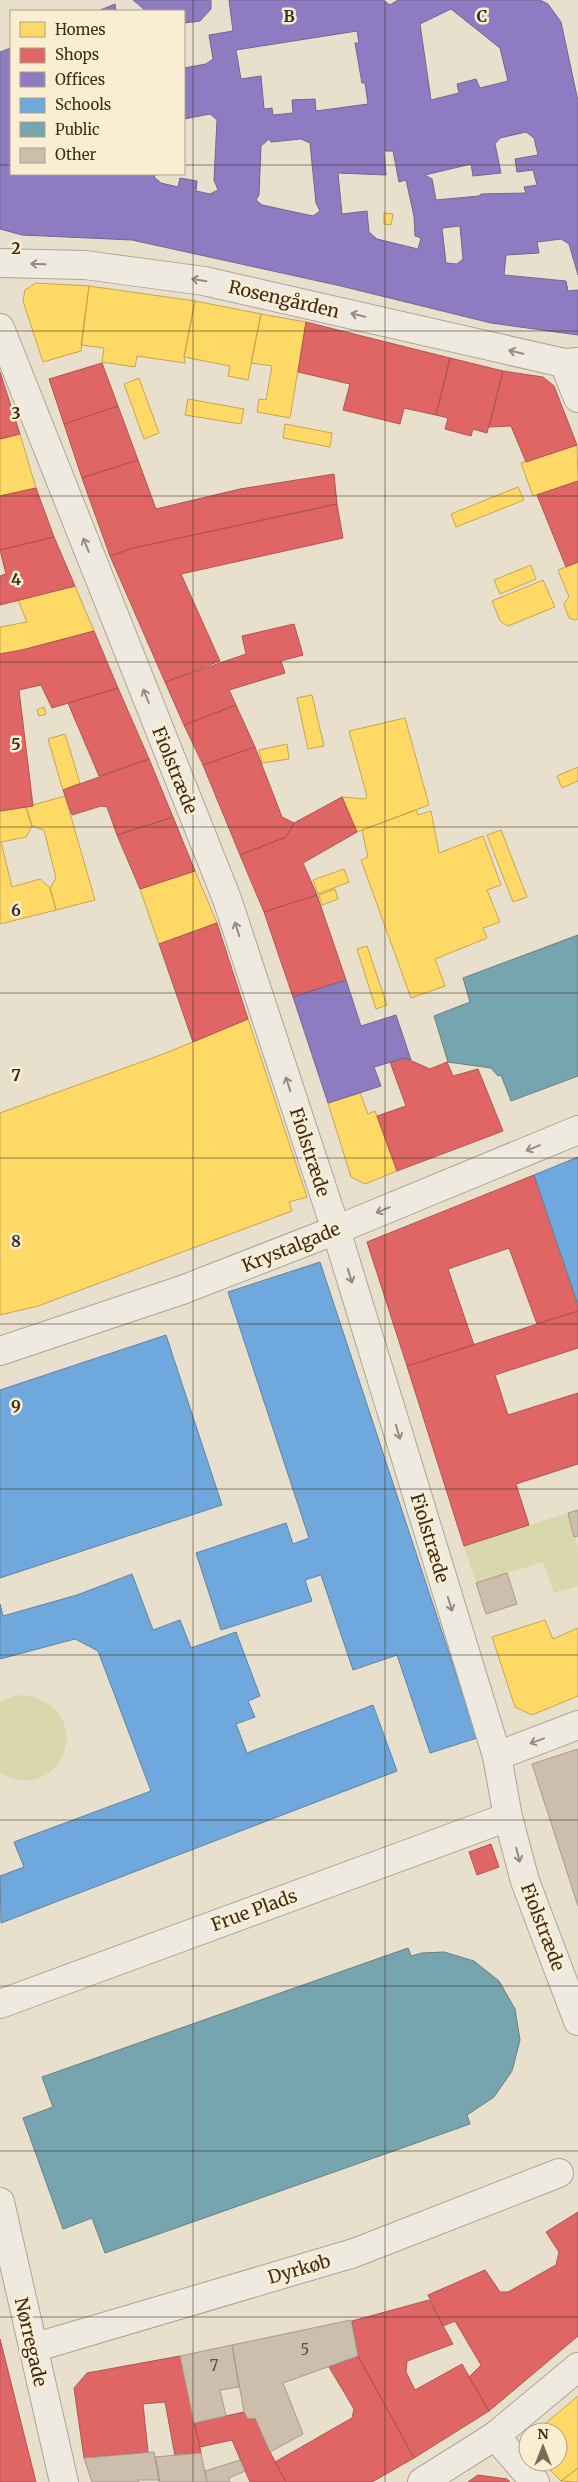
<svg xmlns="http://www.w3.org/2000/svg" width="578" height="2482" font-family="Merriweather,serif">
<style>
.green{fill:#d9d8ad}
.homes{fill:#ffd966;stroke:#c5a550}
.shops{fill:#e06666;stroke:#af5550}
.offices{fill:#8e7cc3;stroke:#766491;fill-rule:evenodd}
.schools{fill:#6fa8dc;stroke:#6083a2}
.public{fill:#76a5af;stroke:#658183}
.building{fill:#ccbdad;stroke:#a89a8b}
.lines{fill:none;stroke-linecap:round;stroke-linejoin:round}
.pedestrian-casing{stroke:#ada496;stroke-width:30}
.minor-casing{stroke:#ada496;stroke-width:30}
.pedestrian{stroke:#efeadf;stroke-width:28}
.minor{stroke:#efeadf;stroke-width:28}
.oneway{stroke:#968b7e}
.grid{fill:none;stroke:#3d2c1c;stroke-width:1;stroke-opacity:0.55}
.labels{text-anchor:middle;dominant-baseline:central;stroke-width:5;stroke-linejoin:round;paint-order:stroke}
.number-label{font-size:15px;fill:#615040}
.street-label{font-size:18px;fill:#3d2c1c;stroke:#f9eed2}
.grid-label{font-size:16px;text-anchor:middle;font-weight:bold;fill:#3d2c1c;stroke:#f9eed2;stroke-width:5;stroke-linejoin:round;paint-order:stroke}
</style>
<rect width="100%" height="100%" fill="#e8dfcc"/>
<path class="green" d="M568,1513L578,1547V1586L554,1593L543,1562L476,1583L464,1546Z
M26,1695C101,1711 60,1808 0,1773V1702L13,1696Z"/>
<path class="homes" d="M384,213L393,214L391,225L384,224Z
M36,283L89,286L81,351L43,362L23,301L25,290Z
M89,286L195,301L184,357L185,363L137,356L135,367L102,362L104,348L81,345Z
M195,301L261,314L248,380L228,376L230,366L184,357Z
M261,314L306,322L290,418L257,412L259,399L266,400L272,366L251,363Z
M139,378L159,433L144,439L124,384Z
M188,399L244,409L241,424L185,415Z
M285,424L332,433L330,447L283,438Z
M20,434L36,488L0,496V439Z
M577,445L578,481L533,496L521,463Z
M518,487L524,500L456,527L451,514Z
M578,562V619L575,620L569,618L564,604L569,597L558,570Z
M531,565L536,579L500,594L494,580Z
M543,580L555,607L508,626L500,621L492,601Z
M75,586L94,631L22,650L0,654V627L27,622L18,600Z
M312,695L324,746L308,749L297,698Z
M44,707L46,714L39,716L37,710Z
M405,718L429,805L357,832L342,797L365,799L367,796L349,731Z
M65,734L80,783L63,790L48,739Z
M287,744L289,759L262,763L259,750Z
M578,767V781L562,788L557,776Z
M65,796L95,900L56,910L50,888L56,878L44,830L32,826L26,807Z
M26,807L32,826L26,837L1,842L12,887L40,879L50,888L56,910L0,924V811Z
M416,810L418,815L431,811L439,853L483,836L501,885L487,890L500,922L483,928L487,938L435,959L445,986L411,998L361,860L368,857L362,830Z
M501,830L527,897L513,902L487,835Z
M344,869L349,882L318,894L313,880Z
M195,871L217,923L159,944L140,889Z
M335,889L338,899L322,905L319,895Z
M367,946L387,1005L376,1009L357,949Z
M248,1019L307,1197L289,1202L292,1211L38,1306L0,1315V1113L166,1053Z
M360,1093L368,1114L375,1111L397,1171L365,1184L351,1177L328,1103Z
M545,1620L553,1639L578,1628V1696L532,1715L515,1707L492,1637Z
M578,2396V2468L561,2481L542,2462H558V2432H535Z
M578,2468V2482L561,2481Z"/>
<path class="shops" d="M306,322L450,358L436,415L404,408L400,424L343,410L350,384L298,372Z
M450,358L503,371L487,433L473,429L471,436L445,429L448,418L436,415Z
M102,363L118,406L64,424L49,379Z
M503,371L543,377L554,386L577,445L526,462L511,426L489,427Z
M0,372L20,434L0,439Z
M118,406L138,460L82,478L64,424Z
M138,460L156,509L240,489L334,474L337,504L133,548L110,556L82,478Z
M578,481V562L566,567L537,495Z
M36,488L54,537L0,550V496Z
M337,504L343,538L181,574L220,661L165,682L110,556L133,548Z
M54,537L75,586L0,605V576L6,574L0,550Z
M294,624L303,655L281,661L285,673L229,690L236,705L184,725L165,682L246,654L242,636Z
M94,631L118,688L52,708L41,685L19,690L33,806L0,811V654L22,650Z
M118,688L149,759L99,776L68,703Z
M236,705L255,747L203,765L184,725Z
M255,747L282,817L294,823L286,837L240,855L203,765Z
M149,759L173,817L117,835L107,807L101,806L72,815L63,790Z
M342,797L357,832L303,863L317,895L264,912L240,855L286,837L294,823Z
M173,817L195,871L140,889L117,835Z
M317,895L346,980L293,997L264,912Z
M217,923L248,1019L193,1042L159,944Z
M405,1058L430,1069L447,1062L453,1076L478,1069L503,1131L397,1171L377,1116L406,1106L390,1062Z
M534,1175L578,1305V1311L537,1324L509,1248L448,1269L474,1345L407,1366L367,1242Z
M578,1311V1348L495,1375L508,1415L578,1393V1464L516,1484L529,1525L464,1546L407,1366Z
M491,1844L499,1867L477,1875L469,1852Z
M578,2212V2336L489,2411L469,2377L481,2365L455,2321L443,2326L428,2295L485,2270L500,2292H508L556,2265L559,2252L546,2232Z
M429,2300L453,2344L407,2361L406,2372L415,2390L462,2364L489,2411L414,2458L358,2356L352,2321Z
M0,2339L36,2482H0Z
M180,2356L201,2453L175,2456L165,2402L143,2404L148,2452L84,2458L74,2388L87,2373Z
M358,2356L414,2458L372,2482H286L275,2462L352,2418L354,2409L329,2367Z
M244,2412L248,2419L255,2418L270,2452L286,2482H250L232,2440L200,2447L194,2423Z
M478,2475L507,2479L510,2482H468Z"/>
<path class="offices" d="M133,0H211V9L200,21L184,23V11H146Z
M229,0H383L390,5L398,0H540L548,4L561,22L578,101V275L569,244L561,239L537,242L539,253L506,255L504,275L566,281L568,291L578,290V335L491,323L341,286L132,240L22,235L0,229V52L11,48V174H157L154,177L161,183L178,187L180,178L197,181L196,191L210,194L218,190L214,180L217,120L210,114L184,119V68L206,64L213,59L209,35L233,31ZM451,9L500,48L508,81L480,88L476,79L457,84L459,93L431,100L420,24ZM357,31L359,43H355L362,83H365L368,104L316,111L315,99L292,100L293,113L273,115L272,108L264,109L261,76L241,79L236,50ZM526,132L534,138L538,155L515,159L517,172L533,170L537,185L524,187L526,193L481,194L479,196L436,200L432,179L425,175L471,164L473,176L501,173L495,144L500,138ZM269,139L271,142L301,139L310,143L316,203L320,211L313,216L262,205L256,200L259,195L261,146ZM384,151H393L399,182L406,180L414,216L415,236L421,238L418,249L377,239L369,232L367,211L342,214L338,173L386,175ZM460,226L463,259L457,264L446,263L442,228Z
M115,4L116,11H98Z
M346,980L361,1026L396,1015L411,1060L405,1058L374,1067L381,1086L328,1103L293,997Z"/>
<path class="schools" d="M578,1157V1305L534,1175Z
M320,1262L477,1738L430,1753L397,1655L353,1670L321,1575L305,1580L312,1601L221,1630L196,1553L286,1523L293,1544L309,1538L228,1292Z
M166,1335L222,1505L0,1578V1390Z
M132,1574L153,1630L180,1620L191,1648L236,1632L260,1696L248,1701L255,1717L236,1724L247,1753L373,1705L397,1771L1,1923L0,1876L24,1867L14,1842L151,1791L98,1651L75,1639L0,1659V1604L3,1616L77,1595Z"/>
<path class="public" d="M578,935V1076L511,1101L501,1075L498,1076L491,1068L448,1062L434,1016L470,1002L463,978Z
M408,1948L411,1956L422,1953L444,1952L474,1961L499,1981L515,2009L520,2040L512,2071L494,2097L467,2115L470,2124L105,2253L92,2218L63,2229L23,2118L53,2107L42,2077Z"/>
<path class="building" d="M578,1510V1536L574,1537L568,1513Z
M507,1573L517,1604L486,1614L476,1583Z
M578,1749V1906L532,1764Z
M351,2320L358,2356L283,2383L303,2434L270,2452L255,2418L248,2419L244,2412L232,2345Z
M232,2345L239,2387L220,2390L226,2416L194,2423L180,2356Z
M154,2452L160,2480H138L139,2482H92L84,2458Z
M201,2453L207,2482H159L155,2457Z
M240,2460L245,2471L229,2478L230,2482H207L205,2471Z"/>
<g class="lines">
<g class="pedestrian-casing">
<path id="pedestrian" d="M0,263L85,265L204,281L564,363L578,362
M0,328L227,899L336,1230L497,1756L508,1817L525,1881L578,2021
M182,1290L336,1230
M497,1756L578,1725
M0,2004L508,1817
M495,2436L535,2482"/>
</g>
<g class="minor-casing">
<path id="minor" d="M564,363L578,398
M336,1230L578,1130
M0,1351L182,1290
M0,2202L64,2482
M33,2348L354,2253L559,2173
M422,2482L495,2436L578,2367"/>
</g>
<use href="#pedestrian" class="pedestrian"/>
<use href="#minor" class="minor"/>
</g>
<defs><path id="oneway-shaft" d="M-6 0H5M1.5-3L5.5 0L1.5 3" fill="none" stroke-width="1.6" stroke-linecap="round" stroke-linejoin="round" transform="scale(1.25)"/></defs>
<g class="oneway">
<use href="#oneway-shaft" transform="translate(38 264) rotate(-178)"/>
<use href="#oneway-shaft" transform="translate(199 280) rotate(-171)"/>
<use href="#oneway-shaft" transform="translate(358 315) rotate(-167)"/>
<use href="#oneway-shaft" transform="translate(516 352) rotate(-167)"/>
<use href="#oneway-shaft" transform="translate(86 545) rotate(-112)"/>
<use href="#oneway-shaft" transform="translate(146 696) rotate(-112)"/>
<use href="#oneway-shaft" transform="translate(237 929) rotate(-108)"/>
<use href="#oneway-shaft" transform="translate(288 1084) rotate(-108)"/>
<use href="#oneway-shaft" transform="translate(533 1148) rotate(158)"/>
<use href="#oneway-shaft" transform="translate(383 1210) rotate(158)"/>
<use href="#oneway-shaft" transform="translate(350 1276) rotate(73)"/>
<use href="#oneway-shaft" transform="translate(398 1432) rotate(73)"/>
<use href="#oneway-shaft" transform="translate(450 1604) rotate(73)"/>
<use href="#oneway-shaft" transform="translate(537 1741) rotate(160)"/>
<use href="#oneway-shaft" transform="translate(518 1855) rotate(76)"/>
</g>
<path class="grid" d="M193,0V2482M385,0V2482M0,165H11M184,165H578M0,331H578M0,496H578M0,662H578M0,827H578M0,993H578M0,1158H578M0,1324H578M0,1489H578M0,1655H578M0,1820H578M0,1986H578M0,2151H578M0,2317H578"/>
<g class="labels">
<g class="number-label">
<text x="305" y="2349">5</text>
<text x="214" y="2365">7</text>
</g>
<g class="street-label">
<text transform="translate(284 299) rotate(13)">Rosengården</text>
<text transform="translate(175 770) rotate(68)">Fiolstræde</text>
<text transform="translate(310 1152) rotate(72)">Fiolstræde</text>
<text transform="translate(291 1247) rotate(-22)">Krystalgade</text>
<text transform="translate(430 1538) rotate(73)">Fiolstræde</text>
<text transform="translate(254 1910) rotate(-20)">Frue Plads</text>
<text transform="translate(543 1927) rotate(69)">Fiolstræde</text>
<text transform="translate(299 2269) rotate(-16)">Dyrkøb</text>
<text transform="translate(31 2342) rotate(77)">Nørregade</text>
</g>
</g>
<g class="grid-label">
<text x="289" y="22">B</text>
<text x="482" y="22">C</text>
<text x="16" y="254">2</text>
<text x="16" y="419">3</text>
<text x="16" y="585">4</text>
<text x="16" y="750">5</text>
<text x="16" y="916">6</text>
<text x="16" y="1081">7</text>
<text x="16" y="1247">8</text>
<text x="16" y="1412">9</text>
</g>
<rect x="10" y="10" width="175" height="165" fill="#f9eed2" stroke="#aea089"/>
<rect x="20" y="22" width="25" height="15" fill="#ffd966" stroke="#aea089"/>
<text x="55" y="35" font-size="15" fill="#3d2c1c">Homes</text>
<rect x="20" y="48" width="25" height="15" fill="#e06666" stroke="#aea089"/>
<text x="55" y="60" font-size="15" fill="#3d2c1c">Shops</text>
<rect x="20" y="72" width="25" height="15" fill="#8e7cc3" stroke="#aea089"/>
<text x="55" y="85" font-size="15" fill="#3d2c1c">Offices</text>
<rect x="20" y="98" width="25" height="15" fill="#6fa8dc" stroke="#aea089"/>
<text x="55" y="110" font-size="15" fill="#3d2c1c">Schools</text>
<rect x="20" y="122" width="25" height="15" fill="#76a5af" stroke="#aea089"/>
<text x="55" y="135" font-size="15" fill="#3d2c1c">Public</text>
<rect x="20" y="148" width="25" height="15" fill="#ccbdad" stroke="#aea089"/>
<text x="55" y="160" font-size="15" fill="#3d2c1c">Other</text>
<g transform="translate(543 2447)"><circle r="24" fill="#f9eed2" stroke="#aea089"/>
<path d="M0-4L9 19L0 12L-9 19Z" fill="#796b5a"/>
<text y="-8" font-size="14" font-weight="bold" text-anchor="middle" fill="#3d2c1c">N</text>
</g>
</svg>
